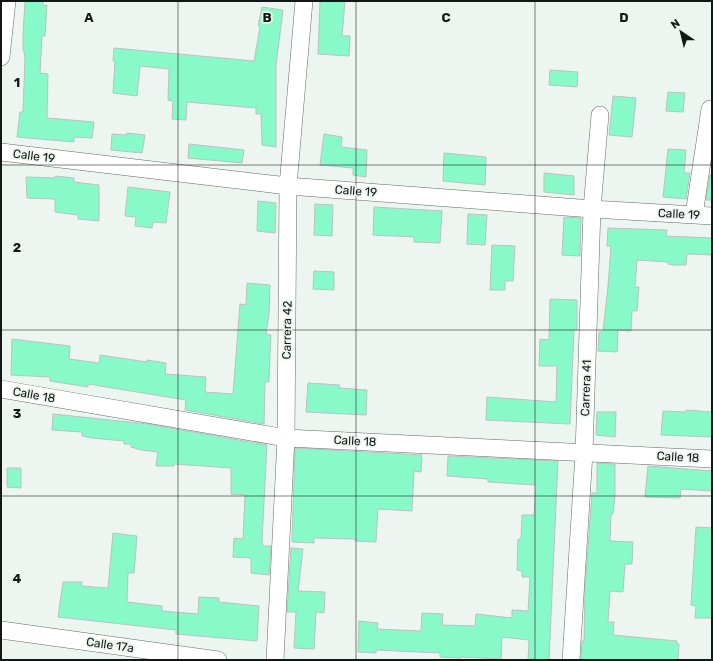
<svg xmlns="http://www.w3.org/2000/svg" width="713" height="661" font-family="Rubik,sans-serif">
<style>
.building{fill:#88f9c9;stroke:#bac3bf}
.lines{fill:none;stroke-linecap:round;stroke-linejoin:round}
.street-casing{stroke:#626a66;stroke-width:18}
.street{stroke:#fff;stroke-width:17}
.grid{fill:none;stroke:#131715;stroke-width:1;stroke-opacity:0.55}
.labels{text-anchor:middle;dominant-baseline:central;stroke-width:3.5;stroke-linejoin:round;paint-order:stroke}
.street-label{font-size:12px;fill:#131715;stroke:#ecf5f0}
.grid-label{font-size:13px;text-anchor:middle;font-weight:bold;fill:#131715;stroke:#ecf5f0;stroke-width:3.5;stroke-linejoin:round;paint-order:stroke}
</style>
<rect width="100%" height="100%" fill="#ecf5f0"/>
<path class="building" d="M25,1H43V5H47L45,36H42L40,73L48,74L47,118L94,122L92,138L74,137V142L17,137L20,112H23L25,58L24,51H23V34Z
M320,1H345L342,36H350L349,56L318,54Z
M262,7L283,10L276,65V147L262,145L261,114H256V108L187,102L186,120L172,119L173,101L168,100L169,69L140,66L137,96L113,93L115,61H113L114,48L254,61L260,27L258,26Z
M550,70L578,72L577,87L549,85Z
M668,92L685,93L683,112L666,111Z
M613,96L636,98L632,137L609,135Z
M127,133L145,135L142,153L111,150L112,134L126,135Z
M324,134L342,137L341,147L367,150L366,177L353,175V168L320,165Z
M189,144L244,150L242,163L188,158Z
M668,149L686,150L684,173H690L686,199L663,197Z
M444,153L486,157L485,185L443,181Z
M544,173L574,176V195L544,192Z
M710,175L712,176V200H706Z
M55,176L74,178V182L99,185V221L78,219V215L55,212V199L27,198L26,177L55,178Z
M128,187L170,192L166,223L153,222L152,228L135,226L136,217L125,216Z
M258,201L276,203L275,233L257,231Z
M315,204L333,205L332,236L314,235Z
M374,207L442,211L440,243L414,242V237L373,235Z
M468,214L487,215L485,245L467,244Z
M564,217L581,218L580,256L562,255Z
M608,228L667,230L666,236L712,238V255L687,254L686,265H673L668,264V262L637,260L635,287H639L637,311H632L631,331L618,330L617,352L598,351L599,332H603L608,286L611,246H607Z
M492,245L515,246L513,281H505V290H490Z
M314,271L334,272V290L313,289Z
M247,283L270,285L269,314L266,334L271,335L270,353L269,382H265L264,424L185,410L186,400L88,384V387L50,381V377L11,375L12,339L70,346L69,359L99,363L100,355L147,362V360L166,363L165,374L206,377L205,392L233,394L240,304L246,305Z
M550,299L577,300V330H574L570,424L486,420L487,397L556,402L557,366H539L540,339L549,340Z
M308,383L340,385L339,388L367,390L366,415L306,412Z
M686,410L712,412V437L661,435L663,411L686,412Z
M597,412H616L615,437L596,435Z
M53,414L148,424L267,445L262,540L263,546H271L269,575L251,573V558L233,557L234,538L243,539L245,495L231,494V468L174,464V466H156L158,452L141,450L131,447V444H124V441L92,438L82,436V432L52,430Z
M295,448L422,455L421,472L414,471L412,511L378,509L376,542L355,541V539L314,538V543L292,542Z
M448,456L558,461L549,660H528L529,640L502,637L501,659L461,657V658L440,657V653L376,650V653L358,652L359,621L378,623L377,629L421,631L422,613L443,614L442,625L475,626L476,614L512,618V610L528,611L530,577H522V571L517,570L518,539H521L522,515H534L536,485L488,482V479L447,476Z
M597,463L615,464V495L613,514H611L610,541L633,542L632,564H625L623,592L610,591L608,622H614L613,635L677,641V644H679L678,660H581L582,641H584L585,589L592,493H597Z
M648,466L712,471V491L681,489L680,498L645,497Z
M7,468H21V488L7,487Z
M696,527L712,528V618H695L696,606L691,605Z
M113,533L137,536L134,573H128L127,602L162,606V611L198,614L199,597L219,598V602L259,606L257,641L176,634V630L58,617L63,582H82L81,586L108,588Z
M291,548L303,549L298,591L325,592L324,613L316,612L314,649L294,648L296,612H287Z"/>
<g class="lines">
<g class="street-casing">
<path id="street" d="M1,57L7,1
M1,152L288,186L592,209L712,216
M694,215L710,109
M1,389L286,438L712,459
M1,630L218,660
M275,660L286,438L288,186L304,1
M571,660L584,453L592,209L600,115"/>
</g>
<use href="#street" class="street"/>
</g>
<path class="grid" d="M178,1V660M356,1V660M535,1V660M1,165H712M1,330H712M1,496H712"/>
<g class="labels">
<g class="street-label">
<text transform="translate(34 156) rotate(7)">Calle 19</text>
<text transform="translate(356 191) rotate(4)">Calle 19</text>
<text transform="translate(679 214) rotate(3)">Calle 19</text>
<text transform="translate(287 330) rotate(-89)">Carrera 42</text>
<text transform="translate(586 388) rotate(-88)">Carrera 41</text>
<text transform="translate(34 395) rotate(10)">Calle 18</text>
<text transform="translate(355 441) rotate(3)">Calle 18</text>
<text transform="translate(678 457) rotate(3)">Calle 18</text>
<text transform="translate(110 645) rotate(8)">Calle 17a</text>
</g>
</g>
<g class="grid-label">
<text x="89" y="22">A</text>
<text x="267" y="22">B</text>
<text x="446" y="22">C</text>
<text x="624" y="22">D</text>
<text x="17" y="87">1</text>
<text x="17" y="252">2</text>
<text x="17" y="418">3</text>
<text x="17" y="583">4</text>
</g>
<rect width="713" height="661" fill="none" stroke="#131715" stroke-width="4"/>
<g transform="translate(681 32) rotate(325)" stroke="#ecf5f0" stroke-width="3" paint-order="stroke">
<path d="M0-3L7 15L0 10L-7 15Z" fill="#131715"/>
<text y="-6" font-size="11" font-weight="bold" text-anchor="middle" fill="#131715">N</text>
</g>
</svg>
